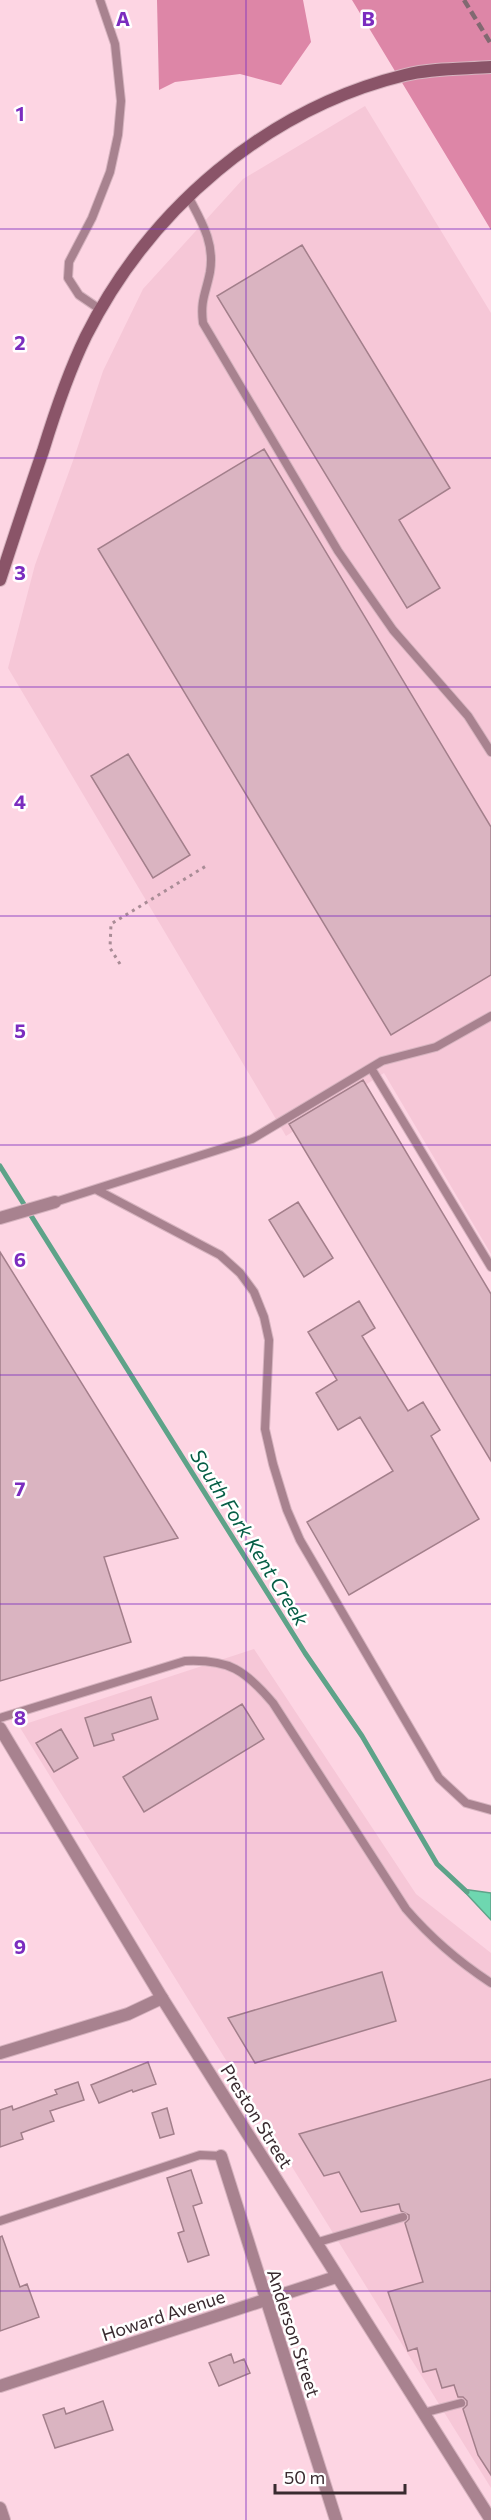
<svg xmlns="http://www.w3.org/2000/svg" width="491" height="2520" font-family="Commissioner,sans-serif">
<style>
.built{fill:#f6c7d7}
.forest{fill:#dd86a7}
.water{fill:#6ed7b0;stroke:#5ea389;stroke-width:1.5}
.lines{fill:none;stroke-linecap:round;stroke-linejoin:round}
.stream{stroke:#5ea389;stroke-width:5}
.building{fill:#dab4c1;stroke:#a37f8b;stroke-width:1.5}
.service-casing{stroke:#d6b3bf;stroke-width:10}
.minor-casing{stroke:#d6b3bf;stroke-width:14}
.tertiary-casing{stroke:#d6b3bf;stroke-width:14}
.secondary-casing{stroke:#d6b3bf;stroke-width:14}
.path{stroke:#a98c96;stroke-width:3;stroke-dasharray:3 4.5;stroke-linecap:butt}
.service{stroke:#a8828f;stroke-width:8}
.minor{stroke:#a8828f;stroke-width:12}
.tertiary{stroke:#a8828f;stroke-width:12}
.secondary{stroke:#8a5468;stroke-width:12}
.rail{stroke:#816971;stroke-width:4.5;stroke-dasharray:9 4.5;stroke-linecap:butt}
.grid{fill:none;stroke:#7b2cbf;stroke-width:1.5;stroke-opacity:0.55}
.labels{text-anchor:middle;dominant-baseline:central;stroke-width:5;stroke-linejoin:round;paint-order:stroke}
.street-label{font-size:18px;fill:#392a2f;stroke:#fff}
.water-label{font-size:20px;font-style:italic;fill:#065e46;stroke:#fff}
.grid-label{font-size:20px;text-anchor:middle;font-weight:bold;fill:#7b2cbf;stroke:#fff;stroke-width:5;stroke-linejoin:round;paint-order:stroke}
</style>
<rect width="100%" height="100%" fill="#fdd5e3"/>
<path class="built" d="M365,106L491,313V1254L384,1073L286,1136L8,668L35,565L74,458L103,371L143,289L243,179Z
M254,1649L416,1894L491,1953V2488L19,1726Z"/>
<path class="forest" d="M157,0H303L311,42L281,85L240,74L175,82L159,90Z
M352,0H491V230L473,200Z"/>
<path class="water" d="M462,1889L491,1893V1920Z"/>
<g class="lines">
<path class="stream" d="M0,1166L305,1653L362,1736L437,1864L467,1892"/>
</g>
<path class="building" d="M302,245L450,488L399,520L440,588L407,608L217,296Z
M264,449L491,827V975L391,1035L98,549Z
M128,754L190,855L153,878L91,776Z
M363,1080L491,1294V1461L289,1124Z
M298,1202L333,1258L304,1277L269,1220Z
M0,1252L178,1538L104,1557L131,1642L0,1681Z
M359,1301L375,1328L362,1336L408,1411L423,1402L440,1430L431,1436L479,1519L349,1595L307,1522L393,1471L360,1417L338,1430L316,1393L337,1380L308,1332Z
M151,1697L158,1719L112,1734L114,1740L94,1746L85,1718Z
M242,1704L264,1739L144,1812L123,1777Z
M61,1729L78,1758L54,1772L36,1743Z
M382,1972L396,2021L255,2063L228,2018Z
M148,2062L156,2084L133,2092L132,2090L99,2103L91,2085Z
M491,2079V2475L478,2455L463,2409L467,2405V2401L463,2397H458L454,2385L442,2388L436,2369L423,2372L417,2348L408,2351L388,2292L423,2282L405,2223L409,2219V2215L401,2211L399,2204L361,2212L339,2172L324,2176L299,2134Z
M78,2082L84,2100L50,2111L54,2121L21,2133L23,2139L0,2147V2110L12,2106L13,2110L57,2094L55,2090Z
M167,2108L174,2134L160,2138L152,2113Z
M191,2170L202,2203L193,2206L209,2255L188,2262L178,2233L184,2231L167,2178Z
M2,2236L20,2287L27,2284L39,2317L0,2331V2237Z
M231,2354L234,2363L244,2359L250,2373L219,2386L209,2363Z
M103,2401L113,2430L55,2448L43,2415L64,2408L66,2414Z"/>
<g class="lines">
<g class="service-casing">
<path id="service" d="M100,0L115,44L121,101L118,135L110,172L92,218L69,262L68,278L79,295L101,310
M188,196C201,221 215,242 210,272C206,293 200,300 203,323L338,551L393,630L468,716L491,752
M371,1068L491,1267
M97,1190L220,1255L240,1273L254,1292L264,1317L269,1340L265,1429L273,1464L287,1510L300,1540L439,1778L466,1803L491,1810
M55,1202L252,1139L382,1061L436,1047L491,1016
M0,1718L185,1661C229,1659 245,1670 273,1703L406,1909C431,1938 459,1962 491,1983
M0,2221L200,2155L221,2156
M315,2243L403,2217
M423,2413L461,2403"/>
</g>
<g class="minor-casing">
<path id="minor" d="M0,1218L55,1202
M0,2053L128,2014L162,1998
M221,2156L336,2520
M0,2386L336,2277
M0,2508L4,2520"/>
</g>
<g class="tertiary-casing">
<path id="tertiary" d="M0,1728L162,1998L491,2520"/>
</g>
<g class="secondary-casing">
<path id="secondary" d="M0,580C14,537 28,494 43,451C55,412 68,373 86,336C150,209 266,109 405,75C433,68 463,69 491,67"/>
</g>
<path class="path" d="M120,964L110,948L111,924L206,866"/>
<use href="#service" class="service"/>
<use href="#minor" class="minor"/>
<use href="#tertiary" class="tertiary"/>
<use href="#secondary" class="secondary"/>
<path class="rail" d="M464,0L491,44"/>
</g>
<path class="grid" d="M246,0V2520M0,229H491M0,458H491M0,687H491M0,916H491M0,1145H491M0,1375H491M0,1604H491M0,1833H491M0,2062H491M0,2291H491"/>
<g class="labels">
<g class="street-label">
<text transform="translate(257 2116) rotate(58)">Preston Street</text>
<text transform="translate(163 2315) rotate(-18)">Howard Avenue</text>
<text transform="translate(294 2333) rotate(72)">Anderson Street</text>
</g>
<g class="water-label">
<text transform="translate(250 1537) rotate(58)">South Fork Kent Creek</text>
</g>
</g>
<g class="grid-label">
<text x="123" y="26">A</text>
<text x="368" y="26">B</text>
<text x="20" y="121">1</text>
<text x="20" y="350">2</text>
<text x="20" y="580">3</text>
<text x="20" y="809">4</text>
<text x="20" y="1038">5</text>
<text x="20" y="1267">6</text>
<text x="20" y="1496">7</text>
<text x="20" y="1725">8</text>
<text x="20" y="1954">9</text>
</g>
<path d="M275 2484v9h130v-9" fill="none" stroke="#392a2f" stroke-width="3"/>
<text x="284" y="2484" font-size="18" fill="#392a2f" stroke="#ffffff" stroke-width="4.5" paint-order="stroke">50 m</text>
</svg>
